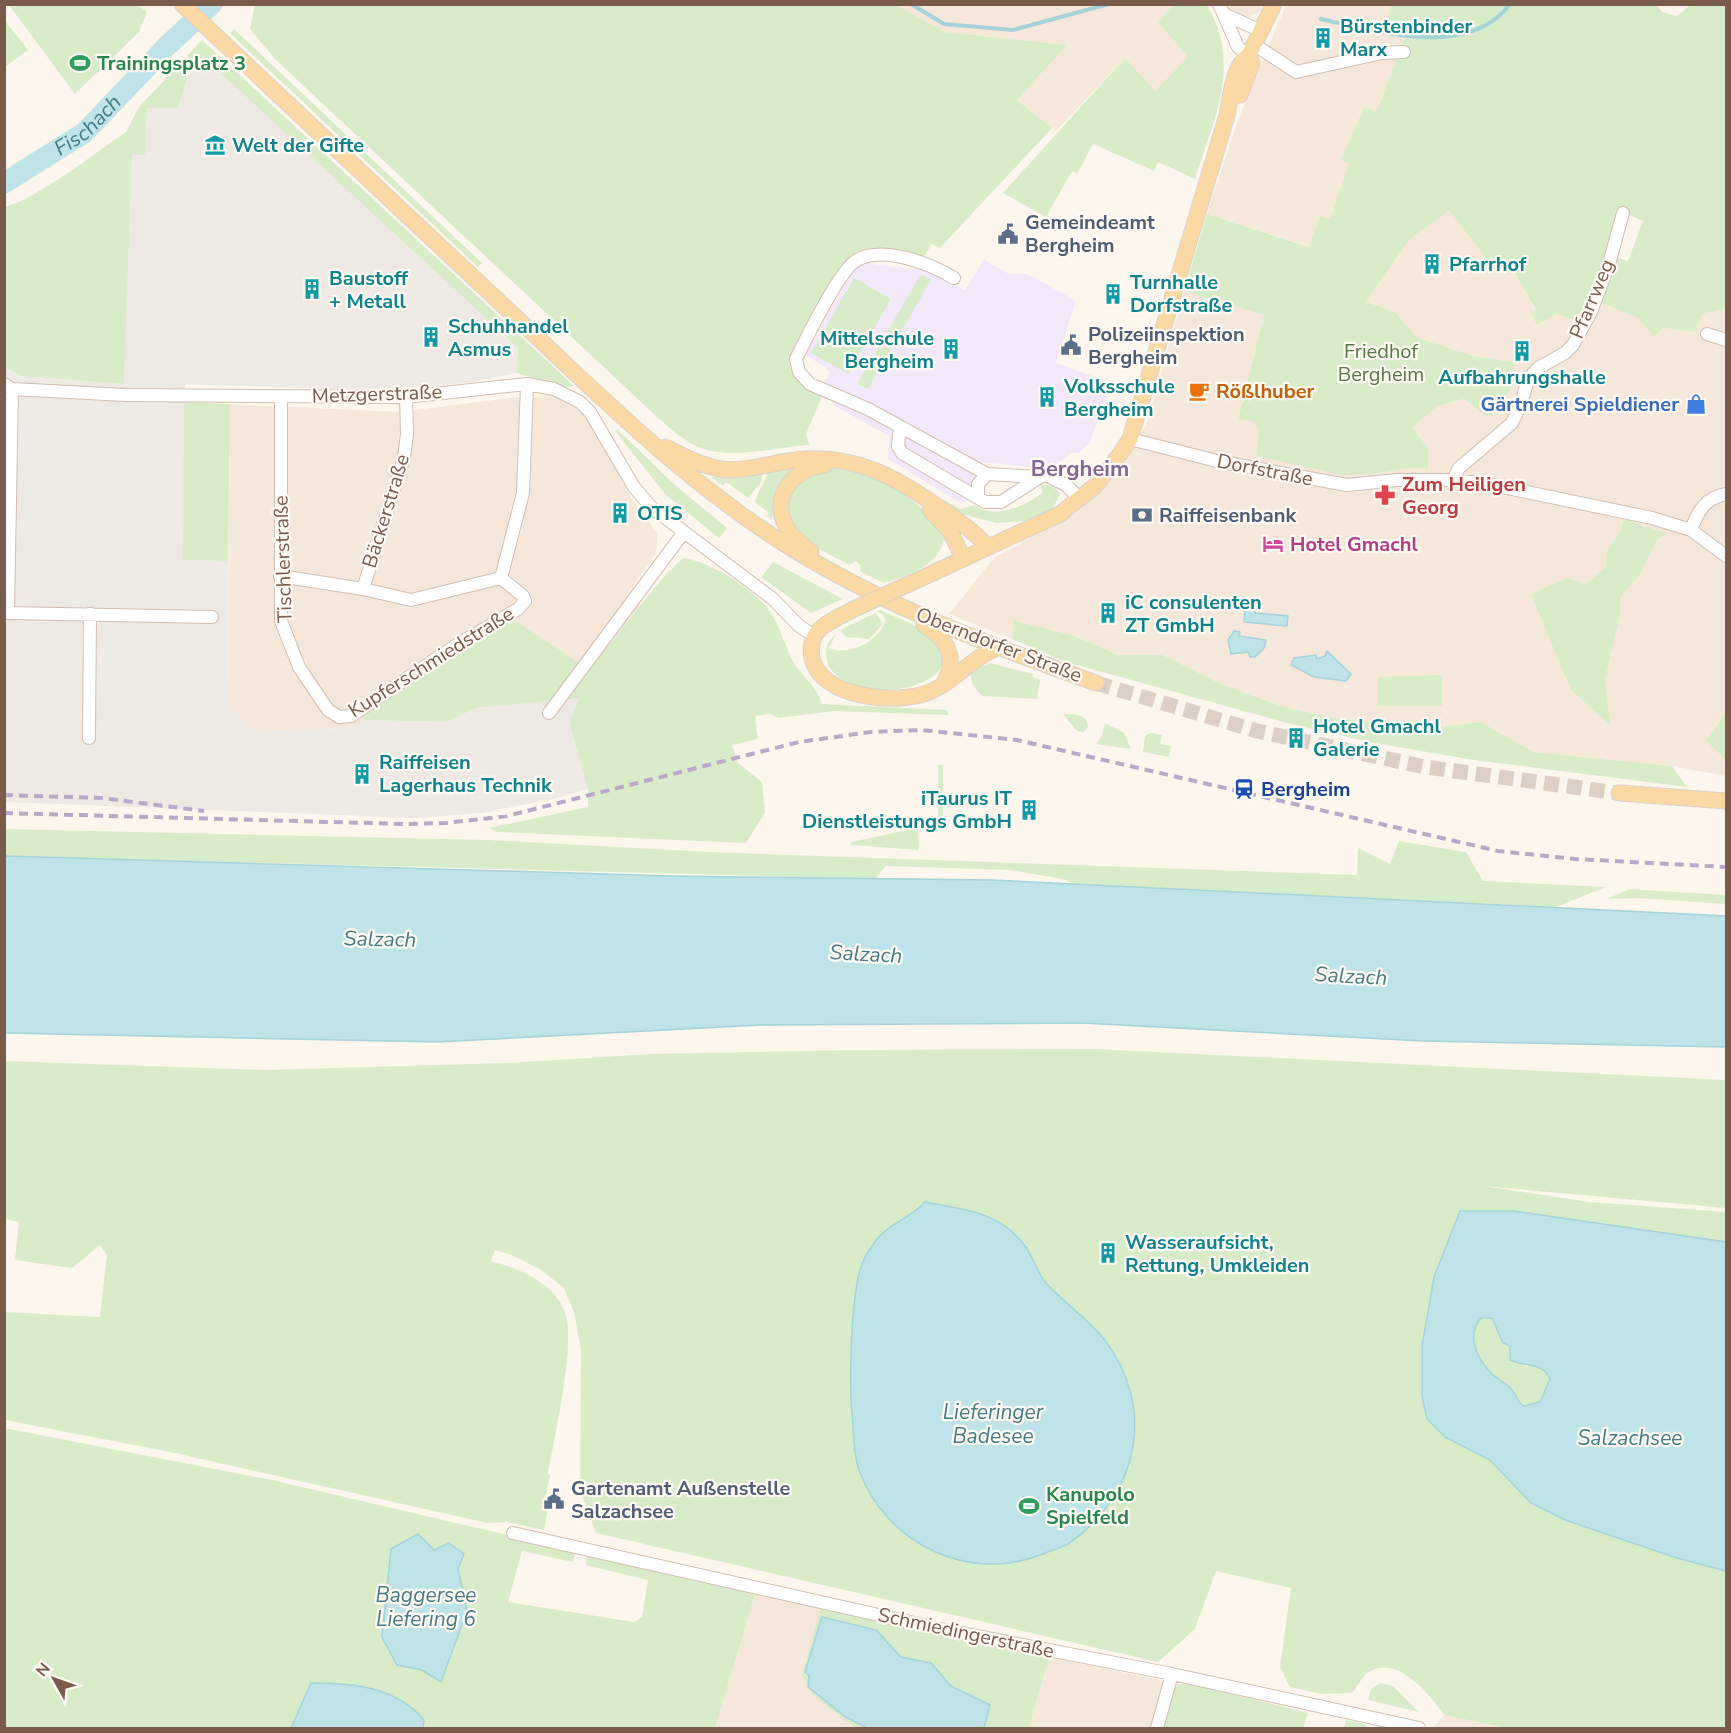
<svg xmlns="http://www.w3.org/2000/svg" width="1731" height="1733" font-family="'Nunito Sans',sans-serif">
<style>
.residential{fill:#f5e8da}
.industrial{fill:#efe9e4}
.education{fill:#f3e8fa}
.green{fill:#d8ecc9;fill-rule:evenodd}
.water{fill:#bfe3e8;stroke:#a5d3da;stroke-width:1.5;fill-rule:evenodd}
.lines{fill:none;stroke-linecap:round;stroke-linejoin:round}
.stream{stroke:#a5d3da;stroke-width:4}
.river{stroke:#bfe3e8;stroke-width:21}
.major-tunnel{stroke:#dcd0c4;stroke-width:15;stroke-dasharray:15 8;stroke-linecap:butt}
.minor-casing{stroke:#d1beb0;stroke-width:14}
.major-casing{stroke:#dad1cd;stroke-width:17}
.minor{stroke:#fff;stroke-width:12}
.major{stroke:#fbd9a5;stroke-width:15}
.rail{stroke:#b9a8c9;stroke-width:4;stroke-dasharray:9 6;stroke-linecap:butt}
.major-bridge-casing{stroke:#dad1cd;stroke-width:17;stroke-linecap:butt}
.major-bridge{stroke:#fbd9a5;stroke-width:15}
.labels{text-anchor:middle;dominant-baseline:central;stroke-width:4.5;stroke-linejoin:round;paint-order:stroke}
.culture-label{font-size:20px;font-weight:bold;fill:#0d838f;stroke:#fffaf3;text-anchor:start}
.leisure-label{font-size:20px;font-weight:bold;fill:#27864d;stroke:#fffaf3;text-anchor:start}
.service-label{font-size:20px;font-weight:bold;fill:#4e5e75;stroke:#fffaf3;text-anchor:start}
.street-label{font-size:20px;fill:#7a5c4d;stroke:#fffaf3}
.park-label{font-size:20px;fill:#537a41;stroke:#fffaf3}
.food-label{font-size:20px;font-weight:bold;fill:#c56008;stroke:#fffaf3;text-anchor:start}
.shop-label{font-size:20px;font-weight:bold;fill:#366cbe;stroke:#fffaf3;text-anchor:end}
.health-label{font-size:20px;font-weight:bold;fill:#be3a42;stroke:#fffaf3;text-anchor:start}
.hotel-label{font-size:20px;font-weight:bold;fill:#b23c85;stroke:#fffaf3;text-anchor:start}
.transit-label{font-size:20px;font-weight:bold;fill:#164399;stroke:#fffaf3;text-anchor:start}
.water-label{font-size:21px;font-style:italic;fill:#437c86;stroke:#fffaf3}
.quarter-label{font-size:22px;font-weight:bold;fill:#846695;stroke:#fffaf3}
</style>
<rect width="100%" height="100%" fill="#fdf6ec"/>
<path class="residential" d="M894,5H1173L1158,22L1188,57L1155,92L1125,58L1056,131L1017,100L1067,45L945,32Z
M1226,5H1263L1260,12L1245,19L1233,14Z
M1286,5H1391L1386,25L1407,31L1377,112L1364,107L1342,160L1349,163L1330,219L1320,216L1310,247L1207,214L1237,123Z
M1450,209L1494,267L1508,261L1536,311L1556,314L1591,299L1663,328L1695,331L1702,314L1726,308V712L1707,741L1726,760V776L1672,766L1533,752L1481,722L1439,727L1334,718L1280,706L1219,683L1163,655H1118L1075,636L1015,622L1012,639L949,614L995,557L1071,516L1100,493L1128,459L1148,420L1184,291L1264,315L1238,418L1254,421L1259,430L1256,456L1372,474L1409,468L1428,469V448L1412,427L1438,406L1464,399L1486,416L1513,362L1473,356L1416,337L1395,312L1366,302L1409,240Z
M553,396L574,407L589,420L633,501L658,534L656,552L627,596L640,606L589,670L409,682L397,693L361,715L365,720L350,728L255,731L227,704L230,404L400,412L517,397Z
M756,1591L821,1606L802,1675L812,1695L855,1728H715Z
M1049,1657L1179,1684L1173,1689L1161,1728H1029Z
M1444,1715L1489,1725L1505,1728H1433Z"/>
<path class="industrial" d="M205,59L518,348L516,373L467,383L359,390L185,384L183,560L228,561L227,704L255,731L350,728L365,720L446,722L477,708L579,697L569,722L588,789L553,799L482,813L418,818L5,802V367L20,376L124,384L132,155H145L147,107L178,108L189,71Z"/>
<path class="education" d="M984,260L1009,274H1028L1076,301L1056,363L1112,383L1090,442L1079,453H1071L1051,469L980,462L968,501L960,503L888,459L889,436L833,405L835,400L818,393L830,372L826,370L827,368L805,355L855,267L865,263L912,269L921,267L965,290Z"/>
<path class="green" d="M255,4H894L945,32L1067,45L1017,100L1052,128L940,248L932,244L924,256L888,249L859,254L794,351C788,378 803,382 823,394L806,434L809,445C772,447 729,462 694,445C680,438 669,427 657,417L275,59L250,29Z
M1657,4L1662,12L1677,16L1690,5H1726V308L1702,314L1695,332L1663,328L1654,336L1638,318L1601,303L1618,258L1628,261L1643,221L1621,211L1588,308L1579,321L1556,314L1537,325L1531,314L1536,310L1508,261L1494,268L1449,210L1409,240L1366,302L1395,312L1416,337L1473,356L1513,362L1516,382L1492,415L1486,416L1464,399L1438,406L1412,427L1428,448V469L1409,468L1372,474L1342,475L1256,456L1259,430L1254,421L1238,419L1264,315L1184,291L1207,214L1309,247L1320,216L1330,219L1349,163L1341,160L1364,107L1377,111L1407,31L1386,25L1391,5Z
M9,5H138L147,12L139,32L75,94Z
M1173,5H1207C1242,65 1214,118 1195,179L1158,162L1154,171L1093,144L1077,174L1072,171L1046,217L1003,193L1125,58L1155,91L1188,57L1158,22Z
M4,19L28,50L5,67H4Z
M234,29L482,263L478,267L230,33Z
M202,40L574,386L567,387L516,373L518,348L205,59L189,71L178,108H147L145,155H132L124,384L20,376L5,367V207L26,199L65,175L126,132L139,107Z
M921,274L931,280L868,389L857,384Z
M854,278L891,299L848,374L811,353Z
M184,402L230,404L228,561L183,560Z
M617,429L676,486L727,528L719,538L666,495L615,431Z
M815,451C879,455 907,483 961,509L975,505C993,520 1027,506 1043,492L1040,484L1053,486L1060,494L1052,510L1024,521L996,523L957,513L884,469L764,458L779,453Z
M793,467L777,487L772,519L767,516L769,513L755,502C758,490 766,482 768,470Z
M834,469C877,473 921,498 944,535C944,563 907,577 883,583L860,571L861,566L856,561L849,565C812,544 778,537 792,487L820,470Z
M762,471V481L748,498L726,482L723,486L711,477Z
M1624,519L1667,534L1656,541L1639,576L1620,596V614L1605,680L1610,725L1571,690L1531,594L1567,578L1586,584L1606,567L1608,549L1620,532Z
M683,558C708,560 757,591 771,613C781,628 785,647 794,663C803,677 818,688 822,704L947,710L948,715L834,711L778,718L770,714L755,716L758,739L732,745L738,763L762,782L765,813L746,843L497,832L489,828L588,807V789L569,722L579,698L477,708L446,722L365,720L361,715L511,618L589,670L665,575Z
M773,562L843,599L811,613L761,577Z
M880,610C905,622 946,632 942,666C924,700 827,698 826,654C826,645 829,640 836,634L829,648C851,656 877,642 886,621L883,615L877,611Z
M876,613L883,624L869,639L846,637L840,630Z
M1014,621L1075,636L1118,655H1163L1219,683L1280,706L1334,718L1439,727L1481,722L1533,752L1672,766L1687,787L1474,760L1369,742L1287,723L1066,662L1012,639Z
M990,663L1033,674L1032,677L1040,680L1037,699L983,696C974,689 970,682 971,671Z
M1442,675V706H1377L1378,677Z
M1726,712V760L1706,741Z
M1063,714C1074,714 1087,713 1088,727L1084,732L1077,731Z
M1105,723L1124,733L1131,749L1096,744L1102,736Z
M1150,733L1162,735L1160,744L1171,746L1169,757L1143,752L1145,736Z
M938,765H943V822H938Z
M918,828L919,850L851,845V842Z
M5,829L489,840L709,852L1357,875L1358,848L1390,864L1399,841L1466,852L1483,881L1606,887L1556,907L1074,884L1063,879L1010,870L886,866L875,879L5,856Z
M1629,889L1726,895V904L1637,898L1607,899Z
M1095,1049L1726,1080V1208L1484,1186L1589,1202L1726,1212V1242L1514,1211H1460L1427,1419L1446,1437L1490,1460L1531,1502L1565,1520L1677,1558L1726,1571V1728H1505L1444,1715C1430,1694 1395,1651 1366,1674C1361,1679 1357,1687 1352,1693L1321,1694L1290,1687L1280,1667L1291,1588L1216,1571L1195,1629L1158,1662L596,1533L580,1489L581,1351L574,1312L564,1288L541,1270L514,1256L495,1250L491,1261C520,1269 556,1283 566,1315C575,1348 554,1438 548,1474L550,1475L544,1506L548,1507L544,1530L507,1522L488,1523L170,1452L5,1420L4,1312L100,1317L107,1255L100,1245L72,1268L15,1260L19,1222L5,1219V1061L266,1070L506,1063L651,1054L858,1050Z
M1492,1317L1503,1343L1510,1346L1525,1366C1537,1365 1545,1367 1550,1379L1540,1402L1523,1406C1517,1401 1517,1397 1513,1391C1508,1384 1497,1379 1491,1373C1477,1359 1466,1336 1481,1318Z
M4,1428L272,1480L576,1551L573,1562L522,1551L508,1602L634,1622L642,1617L648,1580L585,1565L588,1553L756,1591L715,1728H423L424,1720L340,1683H311L291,1728H5ZM391,1549L435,1550L458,1568L467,1611L441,1682L422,1670L397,1665L388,1586Z
M821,1606L1049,1657L1029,1728H984L990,1705L951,1686L931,1663L901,1657L876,1630L822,1617L809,1675L844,1716L867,1728H855L812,1695L802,1675Z
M1380,1683L1393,1686L1419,1712L1368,1700L1371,1689Z
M1179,1684L1199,1686L1308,1713L1303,1728H1161L1173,1689Z
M1346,1720L1366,1724L1365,1728H1344Z"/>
<path class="water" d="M1245,609L1255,610V613L1288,616L1287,626L1244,622Z
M1234,631L1240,632L1239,636L1266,640L1264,648L1255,657H1250L1248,652L1231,654L1228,640Z
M1327,651L1351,674L1346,681L1314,677L1291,665L1294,658L1316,655L1317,659L1325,656Z
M5,856L671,876L993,880L1726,916V1047L1423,1041L1082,1023L761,1025L437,1042L5,1033Z
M925,1202C963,1209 1001,1212 1025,1246C1032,1256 1039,1274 1045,1282C1063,1302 1087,1318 1104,1339C1156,1407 1140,1492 1071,1542C1063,1548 1052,1550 1043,1554C969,1584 886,1544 859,1470C853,1453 854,1432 852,1414C849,1381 851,1302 860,1270C863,1259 870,1248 877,1239C891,1222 911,1218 925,1202Z
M1460,1211H1514L1726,1242V1571L1677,1558L1565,1520L1531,1503L1490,1460L1445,1437L1427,1419L1422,1396V1346L1434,1277ZM1481,1318H1492L1503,1343L1510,1346V1360C1525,1367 1543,1362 1550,1379L1540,1402L1523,1406C1517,1401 1517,1397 1513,1391C1508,1384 1497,1379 1491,1373C1477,1359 1466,1335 1481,1318Z
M418,1534L434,1550L449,1543L464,1554L458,1569L467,1611L441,1682L422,1670L397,1665L382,1637L391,1549Z
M822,1617L876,1630L901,1657L931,1663L951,1686L990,1705L984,1728H867L844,1716L808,1687L809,1675L805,1672Z
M311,1683C352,1683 395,1686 424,1720L423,1728H291Z"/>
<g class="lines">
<path class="stream" d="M911,4L944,24L1013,30L1109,4
M1321,19C1377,31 1469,60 1510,4"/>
<path class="river" id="s1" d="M4,183L84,133L167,46L212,4"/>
<path class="major-tunnel" d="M1096,683L1257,731L1425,767L1619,793"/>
<g class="minor-casing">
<path id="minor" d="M1219,4L1238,47L1249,55
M1226,15L1261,31
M1255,45L1296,72L1382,53L1404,52
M954,278C931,264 883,245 857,260C840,269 806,339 796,359L799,372L810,384L868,409L987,474
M1707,334L1726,340
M4,384L12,389L125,395L406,397L527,384L554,389L580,402L590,412L634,487L651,507L773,599L798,625L814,636
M12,389L8,613L212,617
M900,427L898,446L902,453L985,502H1001L1040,477
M1130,439L1217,461L1347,485L1397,480H1453L1488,484L1652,518L1691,530L1726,556
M1453,480L1459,468L1512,423L1521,404L1528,379L1538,368L1565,353L1573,345L1591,312L1609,264L1623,213
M978,497V484L987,474L1040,477L1046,475L1066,485L1080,499
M1691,530C1698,511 1705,498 1726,494
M280,576L363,589L411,600L501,578L523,596L525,601L518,609L455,646L351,716L339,717L328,710L299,667L281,621V396
M501,578L523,493L527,384
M363,589L404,458L407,434L406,397
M549,713L684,532
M89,738L90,614
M513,1533L941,1629L1172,1674L1419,1728
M1157,1728L1172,1674"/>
</g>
<g class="major-casing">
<path id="major" d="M182,4C290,106 399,208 507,309C595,391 679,476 780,541C878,604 987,644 1096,683
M1240,95L1252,63L1249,55
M665,447C683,456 700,465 720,469C748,473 778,460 807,459C859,457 895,477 937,506C955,519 972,529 987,546
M930,510L950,531L963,558
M811,552C802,545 793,538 787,528C769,498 793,468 825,465
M922,578L1060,514L1095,486L1120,454L1130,439L1227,115C1231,96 1232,67 1249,55L1274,4
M852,610C841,616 829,621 820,629C812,637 810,647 812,658C821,697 889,703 920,695C950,688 969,658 998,648
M924,625C946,637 958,658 945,681
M1619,793L1726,801"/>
</g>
<use href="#minor" class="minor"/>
<use href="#major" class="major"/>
<path class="rail" d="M4,795L102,798L204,811
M4,813L405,824L446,823L507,816L799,742L871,732L922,730L1017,740L1498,851L1575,859L1726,867"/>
<g class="major-bridge-casing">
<path id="major-bridge" d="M852,610L922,578"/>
</g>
<use href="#major-bridge" class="major-bridge"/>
</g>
<defs>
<g id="building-bare" transform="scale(1.62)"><path d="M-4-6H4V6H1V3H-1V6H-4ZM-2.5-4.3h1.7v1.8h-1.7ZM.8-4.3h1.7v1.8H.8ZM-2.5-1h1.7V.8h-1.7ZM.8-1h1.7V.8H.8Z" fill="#0f9aa8" stroke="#fffaf3" stroke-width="2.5" paint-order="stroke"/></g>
<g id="stadium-bare" transform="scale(1.62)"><path d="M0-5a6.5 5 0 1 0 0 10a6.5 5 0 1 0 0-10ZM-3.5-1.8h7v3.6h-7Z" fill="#2e9e5b" stroke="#fffaf3" stroke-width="2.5" paint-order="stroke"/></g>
<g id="museum-bare" transform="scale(1.62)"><path d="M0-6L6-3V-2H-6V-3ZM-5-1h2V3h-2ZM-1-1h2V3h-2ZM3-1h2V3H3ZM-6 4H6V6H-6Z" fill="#0f9aa8" stroke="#fffaf3" stroke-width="2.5" paint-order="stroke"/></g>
<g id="civic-bare" transform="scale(1.62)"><path d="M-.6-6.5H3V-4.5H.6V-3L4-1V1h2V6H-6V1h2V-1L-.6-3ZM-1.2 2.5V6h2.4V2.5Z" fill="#5c6f8a" stroke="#fffaf3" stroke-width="2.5" paint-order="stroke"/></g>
<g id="cafe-bare" transform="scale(1.62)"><path d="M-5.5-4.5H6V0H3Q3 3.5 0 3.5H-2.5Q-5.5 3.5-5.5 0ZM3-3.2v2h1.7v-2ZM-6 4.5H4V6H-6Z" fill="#e8710a" stroke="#fffaf3" stroke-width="2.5" paint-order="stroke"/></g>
<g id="shop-bare" transform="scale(1.62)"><path d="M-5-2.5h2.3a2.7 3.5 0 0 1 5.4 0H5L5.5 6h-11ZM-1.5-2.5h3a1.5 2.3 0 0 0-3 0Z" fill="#3f7fe0" stroke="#fffaf3" stroke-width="2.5" paint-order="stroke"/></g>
<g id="pharmacy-bare" transform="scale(1.62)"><path d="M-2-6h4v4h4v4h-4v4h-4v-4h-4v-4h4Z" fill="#e0444e" stroke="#fffaf3" stroke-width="2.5" paint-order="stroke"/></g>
<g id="bank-bare" transform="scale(1.62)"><path d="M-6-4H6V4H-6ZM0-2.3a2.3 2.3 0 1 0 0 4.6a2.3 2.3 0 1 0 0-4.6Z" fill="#5c6f8a" stroke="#fffaf3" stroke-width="2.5" paint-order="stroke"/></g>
<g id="hotel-bare" transform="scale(1.62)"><path d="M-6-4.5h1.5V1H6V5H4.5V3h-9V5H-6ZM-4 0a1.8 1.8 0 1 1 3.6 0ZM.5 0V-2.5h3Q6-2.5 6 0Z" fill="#d1479c" stroke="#fffaf3" stroke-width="2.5" paint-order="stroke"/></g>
<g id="station-bare" transform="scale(1.62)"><path d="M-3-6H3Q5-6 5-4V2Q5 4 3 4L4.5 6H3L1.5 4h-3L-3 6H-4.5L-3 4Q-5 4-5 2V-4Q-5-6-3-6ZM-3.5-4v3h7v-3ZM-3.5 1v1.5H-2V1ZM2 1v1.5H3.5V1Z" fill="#1a4fb4" stroke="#fffaf3" stroke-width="2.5" paint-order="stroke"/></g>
</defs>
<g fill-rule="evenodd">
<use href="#building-bare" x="1323" y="38"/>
<use href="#stadium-bare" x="80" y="63"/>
<use href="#museum-bare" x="215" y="145"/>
<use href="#civic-bare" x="1008" y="234"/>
<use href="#building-bare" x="1432" y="264"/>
<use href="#building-bare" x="312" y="289"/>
<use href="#building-bare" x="1113" y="294"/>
<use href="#building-bare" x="431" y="337"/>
<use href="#civic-bare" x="1071" y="345"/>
<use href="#building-bare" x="951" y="349"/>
<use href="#building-bare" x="1522" y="351"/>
<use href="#cafe-bare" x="1199" y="391"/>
<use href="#building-bare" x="1047" y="397"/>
<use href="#shop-bare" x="1696" y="404"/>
<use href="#pharmacy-bare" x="1385" y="495"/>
<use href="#building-bare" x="620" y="513"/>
<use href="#bank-bare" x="1142" y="515"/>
<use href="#hotel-bare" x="1273" y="544"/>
<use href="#building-bare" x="1108" y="613"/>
<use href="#building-bare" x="1296" y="738"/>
<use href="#building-bare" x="362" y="774"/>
<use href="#station-bare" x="1244" y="789"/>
<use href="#building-bare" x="1029" y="810"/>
<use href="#building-bare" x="1108" y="1253"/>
<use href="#civic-bare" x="554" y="1499"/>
<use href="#stadium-bare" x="1029" y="1506"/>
</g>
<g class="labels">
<g class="culture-label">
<text x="1340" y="26">Bürstenbinder<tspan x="1340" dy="23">Marx</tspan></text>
<text x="232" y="145">Welt der Gifte</text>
<text x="1449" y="264">Pfarrhof</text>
<text x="329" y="278">Baustoff<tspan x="329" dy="23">+ Metall</tspan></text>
<text x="1130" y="282">Turnhalle<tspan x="1130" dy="23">Dorfstraße</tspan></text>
<text x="448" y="326">Schuhhandel<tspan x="448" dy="23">Asmus</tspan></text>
<text x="934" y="338" text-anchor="end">Mittelschule<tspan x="934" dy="23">Bergheim</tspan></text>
<text x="1522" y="377" text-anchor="middle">Aufbahrungshalle</text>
<text x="1064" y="386">Volksschule<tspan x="1064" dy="23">Bergheim</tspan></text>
<text x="637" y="513">OTIS</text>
<text x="1125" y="602">iC consulenten<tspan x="1125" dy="23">ZT GmbH</tspan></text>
<text x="1313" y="726">Hotel Gmachl<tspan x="1313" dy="23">Galerie</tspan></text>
<text x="379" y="762">Raiffeisen<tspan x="379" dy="23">Lagerhaus Technik</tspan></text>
<text x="1012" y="798" text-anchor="end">iTaurus IT<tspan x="1012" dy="23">Dienstleistungs GmbH</tspan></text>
<text x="1125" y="1242">Wasseraufsicht,<tspan x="1125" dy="23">Rettung, Umkleiden</tspan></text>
</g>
<g class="leisure-label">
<text x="97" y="63">Trainingsplatz 3</text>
<text x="1046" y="1494">Kanupolo<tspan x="1046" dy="23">Spielfeld</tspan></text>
</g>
<g class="service-label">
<text x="1025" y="222">Gemeindeamt<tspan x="1025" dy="23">Bergheim</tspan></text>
<text x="1088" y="334">Polizeiinspektion<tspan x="1088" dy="23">Bergheim</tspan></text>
<text x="1159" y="515">Raiffeisenbank</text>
<text x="571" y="1488">Gartenamt Außenstelle<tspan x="571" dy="23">Salzachsee</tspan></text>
</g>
<g class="street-label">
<text transform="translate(1592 299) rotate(-67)">Pfarrweg</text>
<text transform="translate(377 394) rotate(-2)">Metzgerstraße</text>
<text transform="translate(1265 470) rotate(11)">Dorfstraße</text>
<text transform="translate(386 511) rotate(-73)">Bäckerstraße</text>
<text transform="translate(283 559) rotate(-92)">Tischlerstraße</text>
<text transform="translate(999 645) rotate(21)">Oberndorfer Straße</text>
<text transform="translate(431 662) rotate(-32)">Kupferschmiedstraße</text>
<text transform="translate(966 1633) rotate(12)">Schmiedingerstraße</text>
</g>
<g class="park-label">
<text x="1381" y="351">Friedhof<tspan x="1381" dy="23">Bergheim</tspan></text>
</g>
<g class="food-label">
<text x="1216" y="391">Rößlhuber</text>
</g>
<g class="shop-label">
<text x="1679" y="404">Gärtnerei Spieldiener</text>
</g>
<g class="health-label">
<text x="1402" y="484">Zum Heiligen<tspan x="1402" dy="23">Georg</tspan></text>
</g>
<g class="hotel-label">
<text x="1290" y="544">Hotel Gmachl</text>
</g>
<g class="transit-label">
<text x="1261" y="789">Bergheim</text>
</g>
<g class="water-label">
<text stroke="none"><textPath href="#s1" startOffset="102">Fischach</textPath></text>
<text transform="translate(380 939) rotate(1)">Salzach</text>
<text transform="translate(866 954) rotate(3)">Salzach</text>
<text transform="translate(1351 976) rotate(3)">Salzach</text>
<text x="993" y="1412">Lieferinger<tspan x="993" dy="24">Badesee</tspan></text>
<text x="1630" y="1438">Salzachsee</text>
<text x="426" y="1595">Baggersee<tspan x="426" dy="24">Liefering 6</tspan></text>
</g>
<g class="quarter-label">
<text x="1080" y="469">Bergheim</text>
</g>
</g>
<rect width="1731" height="1733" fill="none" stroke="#7a5c4d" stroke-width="12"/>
<g transform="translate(54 1679) rotate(310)" stroke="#fffaf3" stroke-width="4.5" paint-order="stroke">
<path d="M0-4.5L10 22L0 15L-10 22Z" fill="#7a5c4d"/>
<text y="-9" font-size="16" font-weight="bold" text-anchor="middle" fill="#7a5c4d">N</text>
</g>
</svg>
